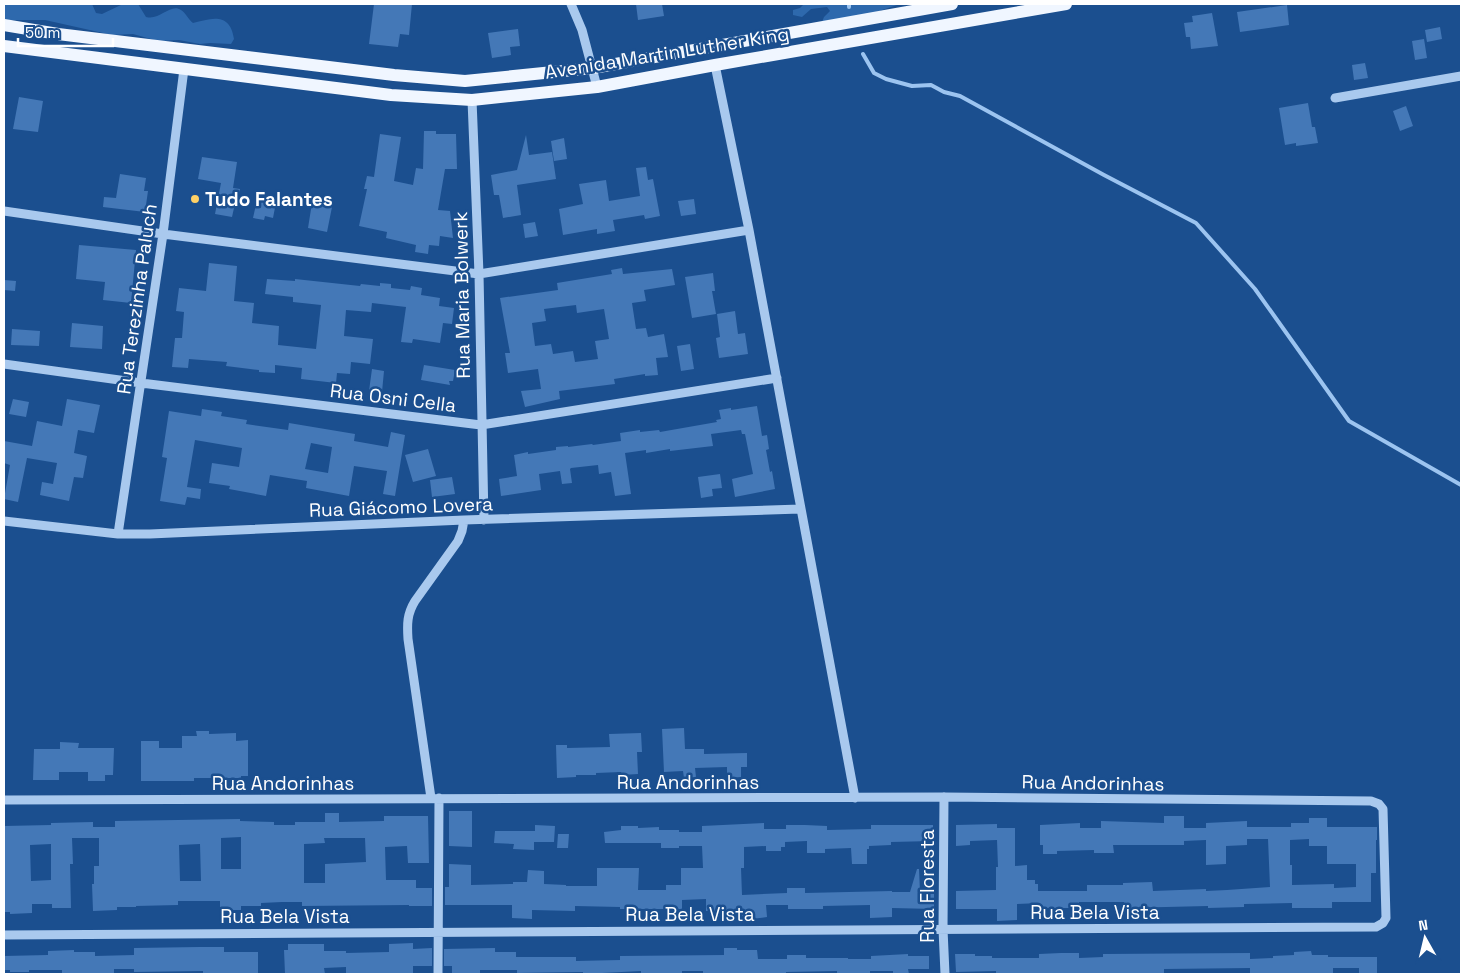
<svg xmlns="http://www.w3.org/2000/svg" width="1465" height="978" font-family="'Space Grotesk',sans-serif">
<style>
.green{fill:#2e69ad}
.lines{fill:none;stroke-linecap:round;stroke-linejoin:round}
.stream{stroke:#9cc4f0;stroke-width:4}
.building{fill:#4478b7;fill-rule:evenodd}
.minor{stroke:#a9c9ee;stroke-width:9}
.major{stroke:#f0f6ff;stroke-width:12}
.poi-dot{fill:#ffd166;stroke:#1b4f8f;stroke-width:2}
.labels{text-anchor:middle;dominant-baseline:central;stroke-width:5;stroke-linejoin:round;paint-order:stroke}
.street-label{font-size:19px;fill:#fff;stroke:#1b4f8f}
.poi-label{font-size:19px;font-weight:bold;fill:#fff;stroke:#1b4f8f;text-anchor:start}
</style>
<rect width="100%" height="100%" fill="#1b4f8f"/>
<path class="green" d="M4,4H92L96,13L102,14L123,4H138L146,17C160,21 170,3 181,10C186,13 188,19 193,23C212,18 230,12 234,39L231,44L210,43L200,44L179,40L158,41L133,34L112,35L45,20H4Z
M804,4H900L867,15L822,22L824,17L830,11L827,7L811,9L802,17L793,15V10L800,8Z"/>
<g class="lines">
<path class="stream" d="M849,4V7
M863,54L874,73L886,79L912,86L931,85L944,92L960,96L1104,175L1196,223L1255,289L1349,421L1461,485"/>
</g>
<path class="building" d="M374,4H412L409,35L400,34L398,47L369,44Z
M636,4H662L664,16L638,20Z
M1287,5L1289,25L1240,32L1237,12Z
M1212,13L1218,46L1191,49L1190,37H1186L1184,23L1193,22L1192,16Z
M1440,27L1442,39L1427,42L1425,30Z
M518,29L520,46L510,47L511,55L492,58L488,33Z
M1424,39L1427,58L1415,60L1412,41Z
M1365,63L1368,78L1354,80L1352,65Z
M19,97L43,101L38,132L13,129Z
M1308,103L1312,127H1315L1318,143L1296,146V143L1285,145L1279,108Z
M1406,106L1413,126L1400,131L1393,111Z
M424,131H436V134H456L457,169H445L438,210L450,211L453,238L440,236L439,246L429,245L428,254L415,252L416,245L386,238L387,232L359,226L367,189H364L367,176L374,177L380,134L401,137L394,181L413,185L416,168L423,169Z
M526,135L529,155L552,152L556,179L517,185L521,215L503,218L499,195H494L491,175L517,170Z
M564,138L567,159L554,161L551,141Z
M202,157L237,162L233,188L240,189L238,200L236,199L232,217L215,214L221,183L198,179Z
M646,167L648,180L653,179L660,216L645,219L644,215L613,220L615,231L597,234V229L563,235L559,209L583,204L579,184L606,180L609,201L640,196L636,168Z
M120,174L146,178L144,191H148L145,212L103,207L104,197L116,198Z
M264,194L277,197L273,218L265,216L264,220L253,218L257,200L262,201Z
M694,199L696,214L681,216L678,201Z
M312,203L332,207L327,232L308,228Z
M535,222L538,236L525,238L523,224Z
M79,245L136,250L131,303L103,300L105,282L76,279Z
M209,263L237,266L234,301L254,303L252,323L279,326L278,345L316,349L321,305L293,302V297L265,294L267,279L295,281V279L360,286L361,284L380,286V283L391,284V288L410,290L411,286L422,288L421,295L440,298L439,306L454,308L452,324L443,323L440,343L413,339L412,343L401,342L406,307L372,303L371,312L346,310L344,336L373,339L370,364L351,362L350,374L337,373L336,383L301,379L302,368L275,365V373L259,372V370L226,366L227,362L189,359L188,368L172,367L175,338H182L184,312L176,311L179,288L206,291Z
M622,268L623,274L672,269L675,285L644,290L646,301L632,303L636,329L646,328L648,337L664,334L668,357L656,358L658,375L645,376V374L614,379L615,384L559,391L560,399L525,407L521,391L541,389L538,369L508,373L505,353H510L500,298L558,290L557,283L612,274L611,270ZM576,305L577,313L604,309L609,339L595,341L598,359L575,362L573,351L553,354L551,344L535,346L532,323L546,321L544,309Z
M713,273L715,291H712L716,314L692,318L685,277Z
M4,280L16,281L15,291L4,290Z
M735,311L738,334L745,333L748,354L719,358L716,338L720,337L717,314Z
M72,323L103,326L102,349L70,347Z
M12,329L40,331L39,346L11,345Z
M690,344L694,369L681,371L677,346Z
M424,365L455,370L453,381H449L450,385L421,380Z
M372,369L384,371L382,392L369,391Z
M13,399L29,402L26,417L9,414Z
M67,399L100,405L94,433L78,430L74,453L87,456L83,478L74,477L69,501L40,495L42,482L53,484L57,463L27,458L18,502L4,499L10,465L4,463V441L32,446L37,421L62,426Z
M757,406L762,436L767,435L769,449L766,450L770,472L772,471L775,489L735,497L732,479L753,474L745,434H742L741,430L711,434L713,446L670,451V449L646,453V450L625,453L631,494L615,496L611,472L599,474L598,465L571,468L570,469L572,483L562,484L560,471L539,474L541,490L501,496L499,479L517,476L514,455L528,452V454L556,450V447L568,446V447L592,444L593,445L621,441L620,433L640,430V432L659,430L660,432L717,422L716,420L721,419L719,410L731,408V410Z
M202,409L222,412L221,416L247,420L246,424L288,430L289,423L355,434L354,441L388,447L391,432L405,435L395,496L383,494L387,471L354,466L349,496L306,488L307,481L270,475L266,496L229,489L230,486L209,483L212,463L239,467L242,448L195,440L187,487L201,489L200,499L187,497L185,505L160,501L167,458L162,457L169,411L201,416ZM311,443L332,447L328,473L305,469Z
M428,449L436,476L413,482L405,455Z
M720,474L722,488L712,489L713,496L701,498L698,477Z
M452,477L455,494L432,497L430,480Z
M684,728L685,749H704V754L747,753V767H741V777L727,778V767L695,768L696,777L684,778L683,771L664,772L662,729Z
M196,731H209V734L236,733V741L248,740V776H241V778H194V781H141V741H159V748H182V736H197Z
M641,733L642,752H637L638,774L622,775L621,772L596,773V775H576V777L557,778L556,745H567V748L610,747L609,734Z
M60,742L79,743L78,748H114L113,775H105V781H88V772H59V780H33L34,749H60Z
M449,811H472V847L449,846Z
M325,813H339V822L384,821V816H428L429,863H408L407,846L385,847L386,880H416V888H432V906H409V905L302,906V902H282L261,903V906H241V910H220V901H178V905L136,906V907H117V910L93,911L92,884H94V866H99V838H72L73,864H70L71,908H52V904H32V913L10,914V912H4V826L51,825V823L93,822V827H115V821L240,819V821L274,822V825H295V822H325ZM241,837V869H221V838ZM324,838H365L366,862L325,864V883H304V844L325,843ZM51,844V880L31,881L30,845ZM200,844L201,881H180L179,845Z
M1164,816H1184V828H1206V823L1247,821V827H1291V823H1309V818H1327V827H1377V840H1376V873H1371V902H1332V908H1292V903L1244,904V907L1208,908V906L1124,908V902H1079V908H1040V903L1017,904V920L997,921V909H956V891L996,890V867H998L997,840L970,841V845L956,846V825L997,824V828H1015V866L1027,865V880H1035V884H1038V891H1087V885H1123V883L1152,882L1153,891L1206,889V891L1227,890L1270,887L1268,839H1247V845L1226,846V864L1206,865V840L1184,841V845H1113L1114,853H1094V850L1057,851V854H1043V845H1040V825L1080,823V828H1101V821L1164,823ZM1309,839V846H1327V864H1356V887L1334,888V884L1292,885V865H1290V840Z
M764,823V829H786V825H805L827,826V830L871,829V825H933V841L891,842V845L869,846V849H867V864H852L851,848L825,849V853H807V841L785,842V847H781V851H766V846L744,847V868H741L742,895L787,893V888H805V893L892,891V892H910L917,869H919L920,892L934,891V909L892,908V917L870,918V905L823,906V909H788V905H766L767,917L751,919L750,916L725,917V911H706V899L682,900V909H620V907L575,906V911L532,910V919L512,918V905H445V887H449V864L471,865V885L513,884V882H527L528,870L544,871V884L566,885V886H597V868H639L638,890H666V885H681V868H703L702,846H679V848H661V843H605L604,832L621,830V826H638V828L659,827V830H679V832H702V826Z
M535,825L555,826L554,842H534V850L513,849L514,844L494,843L495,831H535Z
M558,834H569L568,848H557Z
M413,943V949L432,948V966H413V974H389V973L346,974V967L324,968L325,974H285L284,950H288V944H324V951H346V953L389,952V944Z
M199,947H224V952H258V974H203V971L134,972V969H114V974H62V970H29V972H10V970H4V956L48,955V951L74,950V952H95V956L134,955V948Z
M495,948V952H516V957H576V961L620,960V956L724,955V948H737V950H757L758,959H787V955H806V958H848V959H871V956L908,954V956H929V969H908L909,974H893V971H870V974H837V971L786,972V974H703V971H682V974H644V973H641V971L583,974V972H578L517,973V970H480V974H452V966H444V949Z
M1311,951L1312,955H1328V957H1377V974H1359V968H1333V974H1250V968L1164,969V974H996V971L956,972L955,954H975V956H992V958H1039V954L1061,953H1079V958L1103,957V954L1250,953V959L1273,958V956L1294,955V952Z"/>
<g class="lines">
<path class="minor" d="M571,4L582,30L597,87
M715,65L749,230L855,798
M1335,98L1461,76
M472,100L479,274L484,520
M4,211L163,234L479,274L749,230
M4,364L141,383L481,425L777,378
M4,521L118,534H150L464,520L800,509
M118,534L163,234L184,69
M944,797L943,929L945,974
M431,798L408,639C407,624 407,614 415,601L458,541L462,531L464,520
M4,800L944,797L1371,801L1379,804L1383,809L1386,918L1383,923L1376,927L4,935
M438,974L439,798"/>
<path class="major" d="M4,25L58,34L394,75L465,81L593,68L952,4
M4,46L391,95L472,100L597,87L715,65L1066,4"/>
</g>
<circle class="poi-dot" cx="195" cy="199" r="5"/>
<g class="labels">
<g class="street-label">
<text transform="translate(667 53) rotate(-9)">Avenida Martin Luther King</text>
<text transform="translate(462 295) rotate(-91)">Rua Maria Bolwerk</text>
<text transform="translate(137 299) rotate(-82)">Rua Terezinha Paluch</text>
<text transform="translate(393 398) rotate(7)">Rua Osni Cella</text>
<text transform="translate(401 507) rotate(-2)">Rua Giácomo Lovera</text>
<text x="688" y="782">Rua Andorinhas</text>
<text x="283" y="783">Rua Andorinhas</text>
<text transform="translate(1093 783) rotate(1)">Rua Andorinhas</text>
<text transform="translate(927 886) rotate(-90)">Rua Floresta</text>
<text x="1095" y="912">Rua Bela Vista</text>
<text x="690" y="914">Rua Bela Vista</text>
<text x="285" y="916">Rua Bela Vista</text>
</g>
<g class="poi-label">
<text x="205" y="199">Tudo Falantes</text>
</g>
</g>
<rect width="1465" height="978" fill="none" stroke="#ffffff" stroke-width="10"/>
<g transform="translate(1425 938) rotate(352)" stroke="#1b4f8f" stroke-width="4" paint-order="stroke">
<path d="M0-4L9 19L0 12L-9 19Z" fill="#ffffff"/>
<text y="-8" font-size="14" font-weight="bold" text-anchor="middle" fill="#ffffff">N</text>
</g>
<path d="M18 38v8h95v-8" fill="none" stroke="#ffffff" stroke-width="2.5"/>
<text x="25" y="38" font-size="15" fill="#ffffff" stroke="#1b4f8f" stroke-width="4" paint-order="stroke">50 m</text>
</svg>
